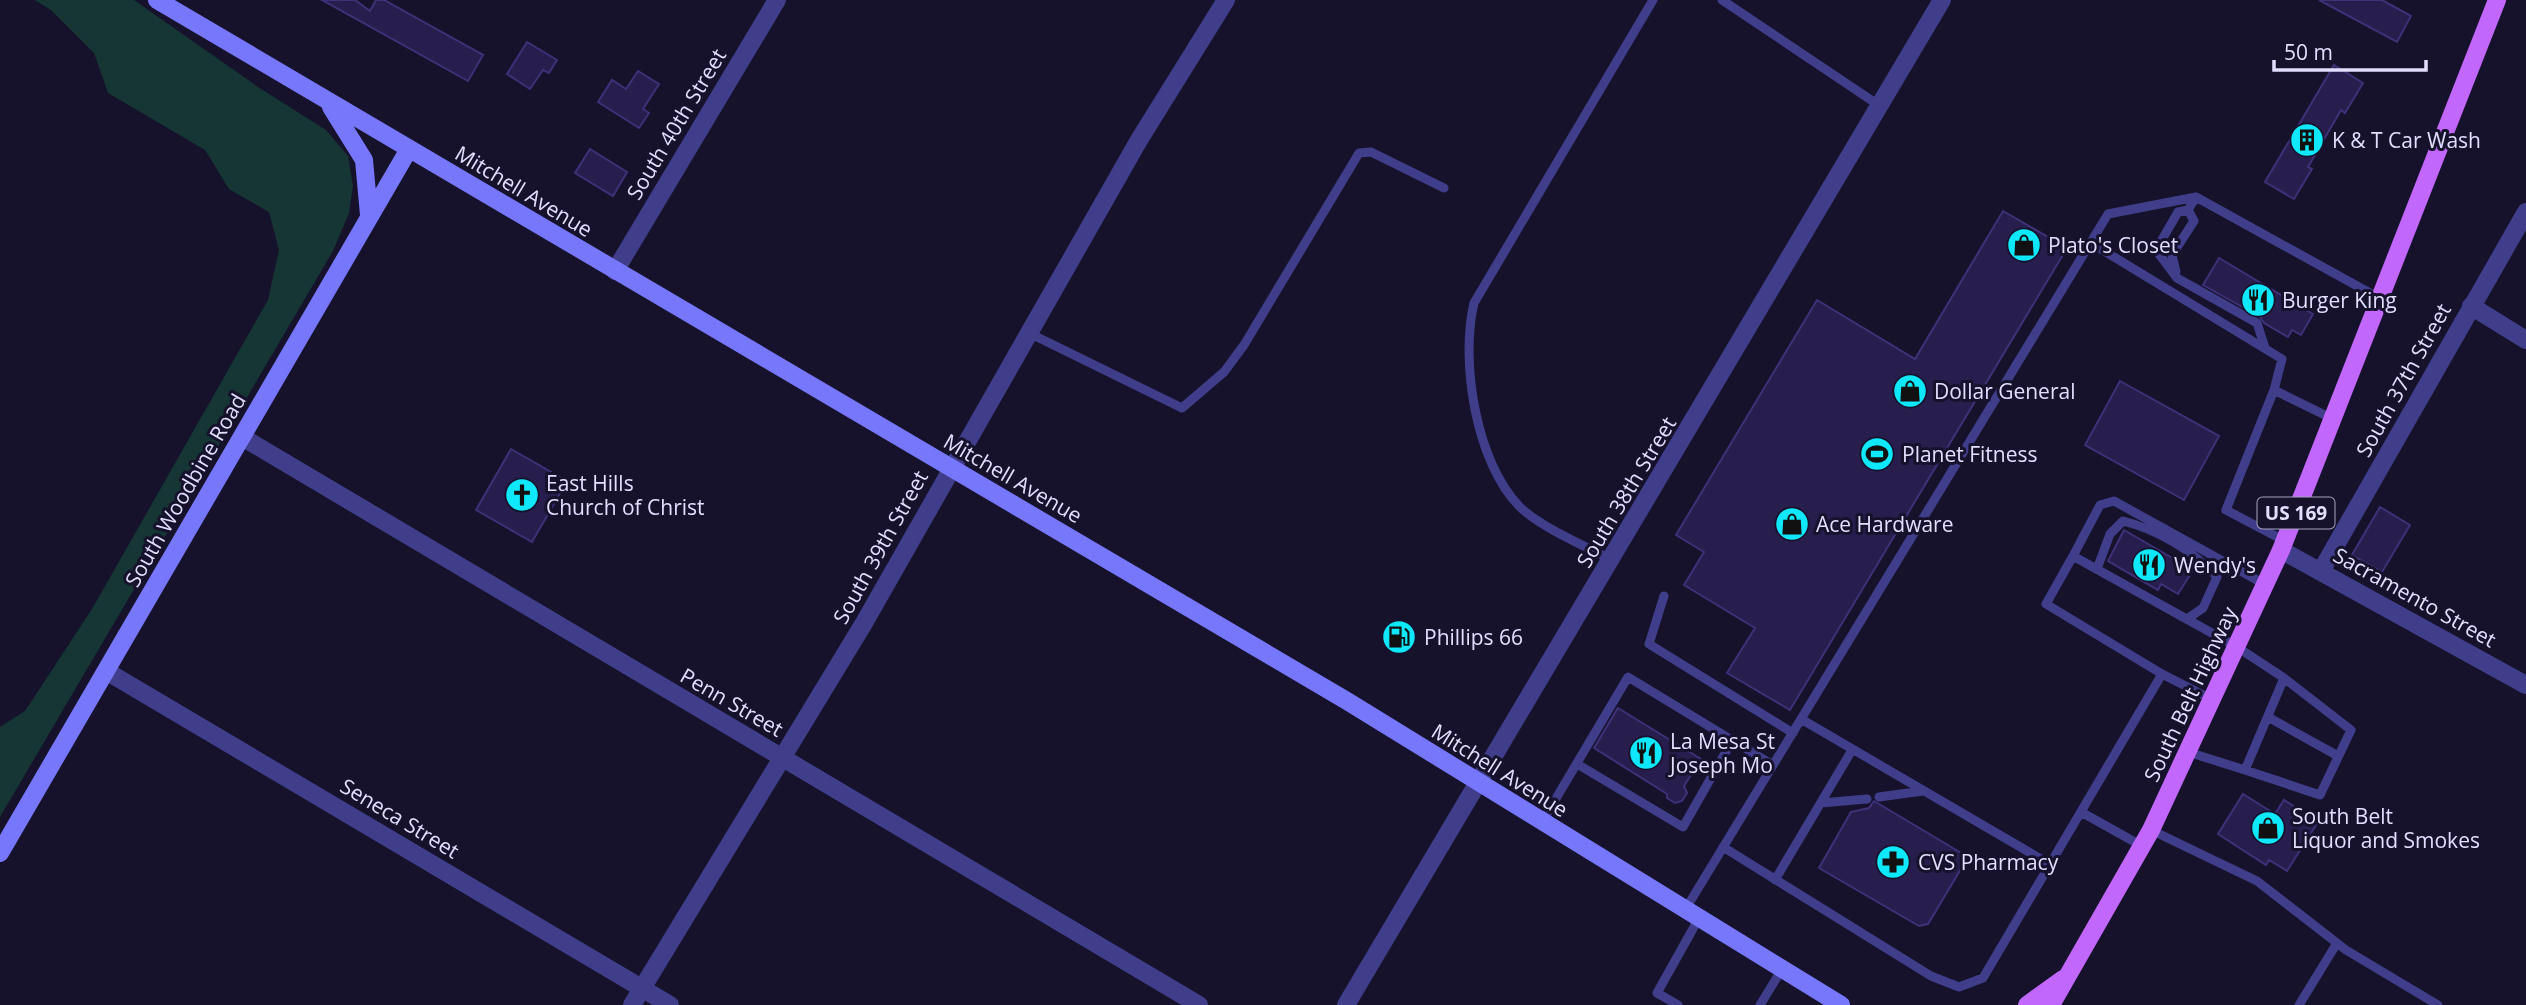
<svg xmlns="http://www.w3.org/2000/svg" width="2526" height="1005" font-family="'Open Sans',sans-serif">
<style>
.green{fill:#153634}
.building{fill:#271e4d;stroke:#3e3178;stroke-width:2}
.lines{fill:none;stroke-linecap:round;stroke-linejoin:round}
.lane{stroke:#403e8a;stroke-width:9}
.street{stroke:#403e8a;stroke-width:18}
.secondary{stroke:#7777fc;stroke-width:18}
.primary{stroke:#c167fc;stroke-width:18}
.labels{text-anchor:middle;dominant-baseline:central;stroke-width:6;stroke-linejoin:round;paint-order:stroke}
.shield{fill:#16122c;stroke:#a4a1bf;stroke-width:2}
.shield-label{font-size:19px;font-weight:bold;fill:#e1defe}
.street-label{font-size:21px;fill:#e1defe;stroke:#16122c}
.poi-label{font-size:21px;fill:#e1defe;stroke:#16122c;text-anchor:start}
</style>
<rect width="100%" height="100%" fill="#16122c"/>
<path class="green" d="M35,0H134L258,87L326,130L348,156L353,186L349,213L333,251L0,817V727L25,711L92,609L268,300L279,250L269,212L229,189L205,150L108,93L94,53L51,10Z"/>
<path class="building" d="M322,0H355L370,11L376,0H384L483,55L468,81Z
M2319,0H2382L2411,16L2397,42Z
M527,42L557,60L549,73L543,70L530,89L507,74Z
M2334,65L2363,83L2345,113L2341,110L2308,167L2312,169L2294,199L2265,182Z
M638,71L659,84L643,109L649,113L639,128L598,102L612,80L626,89Z
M590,149L627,172L613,196L575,173Z
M2003,211L2067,248L1790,710L1727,673L1755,628L1684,585L1704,552L1676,535L1817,300L1915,359Z
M2219,258L2313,314L2301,335L2292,330L2288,337L2264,323L2260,317L2203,285Z
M2120,381L2219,436L2184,500L2085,445Z
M511,449L567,481L532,542L476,510Z
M2380,507L2410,525L2382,572L2352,555Z
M2124,530L2193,570L2178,594L2161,584L2158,590L2108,561Z
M1618,708L1701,759L1684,786L1687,793L1682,801L1675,803L1667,798V794L1594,748Z
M2243,794L2275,814L2284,800L2318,822L2287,871L2269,860L2266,865L2218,834Z
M1874,801L1968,857L1928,924L1919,926L1819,868L1851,812L1869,808Z"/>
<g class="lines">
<path class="lane" d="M1722,0L1880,106
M2196,197L2188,210L2178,212L2156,250L2177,278L2257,323L2265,348
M2091,243L2282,359L2274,390L2226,510L2285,541
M2176,272L2172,255L2194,221L2188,210
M1029,333L1182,408L1224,372L1244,345L1359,153L1371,152L1444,188
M2274,390L2333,419
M2073,556L2046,604L2162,674L2213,700
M1612,560C1587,547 1538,526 1519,506C1476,462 1460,361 1474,303L1653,0
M2097,569L2110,534L2123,521C2156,529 2194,551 2217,577L2203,608L2187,619
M1664,596L1649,644L1793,733
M2268,717L2338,756
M1801,719L2051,865
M2188,752L2245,770L2284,678L2237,647L2073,556L2100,505L2114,501L2266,585
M1577,764L1683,827L1732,741
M2245,770L2320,795L2351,730L2284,678
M1879,797L1923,791
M1821,803L1867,799
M2081,812L2142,846
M1542,822L1628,677L1773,765
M2151,830L2257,881L2346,950L2438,1005
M1723,847L1931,976L1959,987L1983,978L2162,674
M1775,880L1852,750
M1685,910L2108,214L2196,197L2379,298
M1678,1005L1657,993L1699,918
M1760,1005L1782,969
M2299,1005L2337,943"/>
<path class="street" d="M615,271L777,0
M2471,306L2526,340
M242,437L1199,1005
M2281,550L2526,685
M2321,571L2526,212
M106,671L670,1005
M632,1005L864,623L1139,140L1226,0
M1346,1005L1942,0"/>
<path class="secondary" d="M157,0L1347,701L1841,1005
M331,107L364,160L369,215
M0,853L409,149"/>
<path class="primary" d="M2027,1005L2063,979
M2051,1005L2151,830L2281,550L2497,0"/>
</g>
<defs>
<g id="building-disc" transform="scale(1.75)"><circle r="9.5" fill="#0ee8fa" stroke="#16122c"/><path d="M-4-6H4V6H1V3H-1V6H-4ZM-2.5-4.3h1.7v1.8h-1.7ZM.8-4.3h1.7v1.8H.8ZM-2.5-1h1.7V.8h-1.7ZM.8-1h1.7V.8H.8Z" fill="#111"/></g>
<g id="shop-disc" transform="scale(1.75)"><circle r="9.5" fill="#0ee8fa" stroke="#16122c"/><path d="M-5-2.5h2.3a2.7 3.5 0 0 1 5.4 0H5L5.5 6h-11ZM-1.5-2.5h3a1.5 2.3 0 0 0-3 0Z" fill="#111"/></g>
<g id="restaurant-disc" transform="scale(1.75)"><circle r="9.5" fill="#0ee8fa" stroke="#16122c"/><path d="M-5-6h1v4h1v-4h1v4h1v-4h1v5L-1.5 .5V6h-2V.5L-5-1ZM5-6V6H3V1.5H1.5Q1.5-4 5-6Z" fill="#111"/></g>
<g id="stadium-disc" transform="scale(1.75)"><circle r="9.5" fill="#0ee8fa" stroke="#16122c"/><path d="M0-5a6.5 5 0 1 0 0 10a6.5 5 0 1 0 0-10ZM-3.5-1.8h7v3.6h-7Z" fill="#111"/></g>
<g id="church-disc" transform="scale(1.75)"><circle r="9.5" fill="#0ee8fa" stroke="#16122c"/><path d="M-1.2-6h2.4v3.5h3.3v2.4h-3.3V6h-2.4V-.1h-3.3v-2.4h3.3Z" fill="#111"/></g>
<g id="fuel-disc" transform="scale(1.75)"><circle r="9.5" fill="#0ee8fa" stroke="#16122c"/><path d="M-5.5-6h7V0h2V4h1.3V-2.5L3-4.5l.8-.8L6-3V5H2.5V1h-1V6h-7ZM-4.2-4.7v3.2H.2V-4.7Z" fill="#111"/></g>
<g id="pharmacy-disc" transform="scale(1.75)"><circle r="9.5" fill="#0ee8fa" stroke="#16122c"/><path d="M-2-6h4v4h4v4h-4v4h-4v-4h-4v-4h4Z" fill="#111"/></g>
</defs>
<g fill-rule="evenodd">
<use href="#building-disc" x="2307" y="140"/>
<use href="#shop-disc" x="2024" y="245"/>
<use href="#restaurant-disc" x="2258" y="300"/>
<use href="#shop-disc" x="1910" y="391"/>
<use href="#stadium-disc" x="1877" y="454"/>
<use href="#church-disc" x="522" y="495"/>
<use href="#shop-disc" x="1792" y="524"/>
<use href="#restaurant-disc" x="2149" y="565"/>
<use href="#fuel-disc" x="1399" y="637"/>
<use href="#restaurant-disc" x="1646" y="753"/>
<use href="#shop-disc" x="2268" y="828"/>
<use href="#pharmacy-disc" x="1893" y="862"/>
</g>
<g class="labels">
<rect class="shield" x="2257.5" y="497.5" width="77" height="31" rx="5"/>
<g class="shield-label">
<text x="2296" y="513">US 169</text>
</g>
<g class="street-label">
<text transform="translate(676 124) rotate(-59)">South 40th Street</text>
<text transform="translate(524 191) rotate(31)">Mitchell Avenue</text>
<text transform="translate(2403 380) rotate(-61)">South 37th Street</text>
<text transform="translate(1013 478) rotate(30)">Mitchell Avenue</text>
<text transform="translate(185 490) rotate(-60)">South Woodbine Road</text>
<text transform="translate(1626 492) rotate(-59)">South 38th Street</text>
<text transform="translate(880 547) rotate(-61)">South 39th Street</text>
<text transform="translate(2415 597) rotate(29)">Sacramento Street</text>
<text transform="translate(2190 694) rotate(-65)">South Belt Highway</text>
<text transform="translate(732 702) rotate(30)">Penn Street</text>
<text transform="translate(1500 770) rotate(32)">Mitchell Avenue</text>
<text transform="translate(400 818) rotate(31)">Seneca Street</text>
</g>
<g class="poi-label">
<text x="2332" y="140">K &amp; T Car Wash</text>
<text x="2048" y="245">Plato's Closet</text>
<text x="2282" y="300">Burger King</text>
<text x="1934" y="391">Dollar General</text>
<text x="1902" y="454">Planet Fitness</text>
<text x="546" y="483">East Hills<tspan x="546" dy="24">Church of Christ</tspan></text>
<text x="1816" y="524">Ace Hardware</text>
<text x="2174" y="565">Wendy's</text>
<text x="1424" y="637">Phillips 66</text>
<text x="1670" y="741">La Mesa St<tspan x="1670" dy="24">Joseph Mo</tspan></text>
<text x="2292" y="816">South Belt<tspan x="2292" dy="24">Liquor and Smokes</tspan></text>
<text x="1918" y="862">CVS Pharmacy</text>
</g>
</g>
<path d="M2274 60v10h152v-10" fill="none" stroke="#e1defe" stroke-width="3.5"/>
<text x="2284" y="60" font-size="21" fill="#e1defe" stroke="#16122c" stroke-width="5" paint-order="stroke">50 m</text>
</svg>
